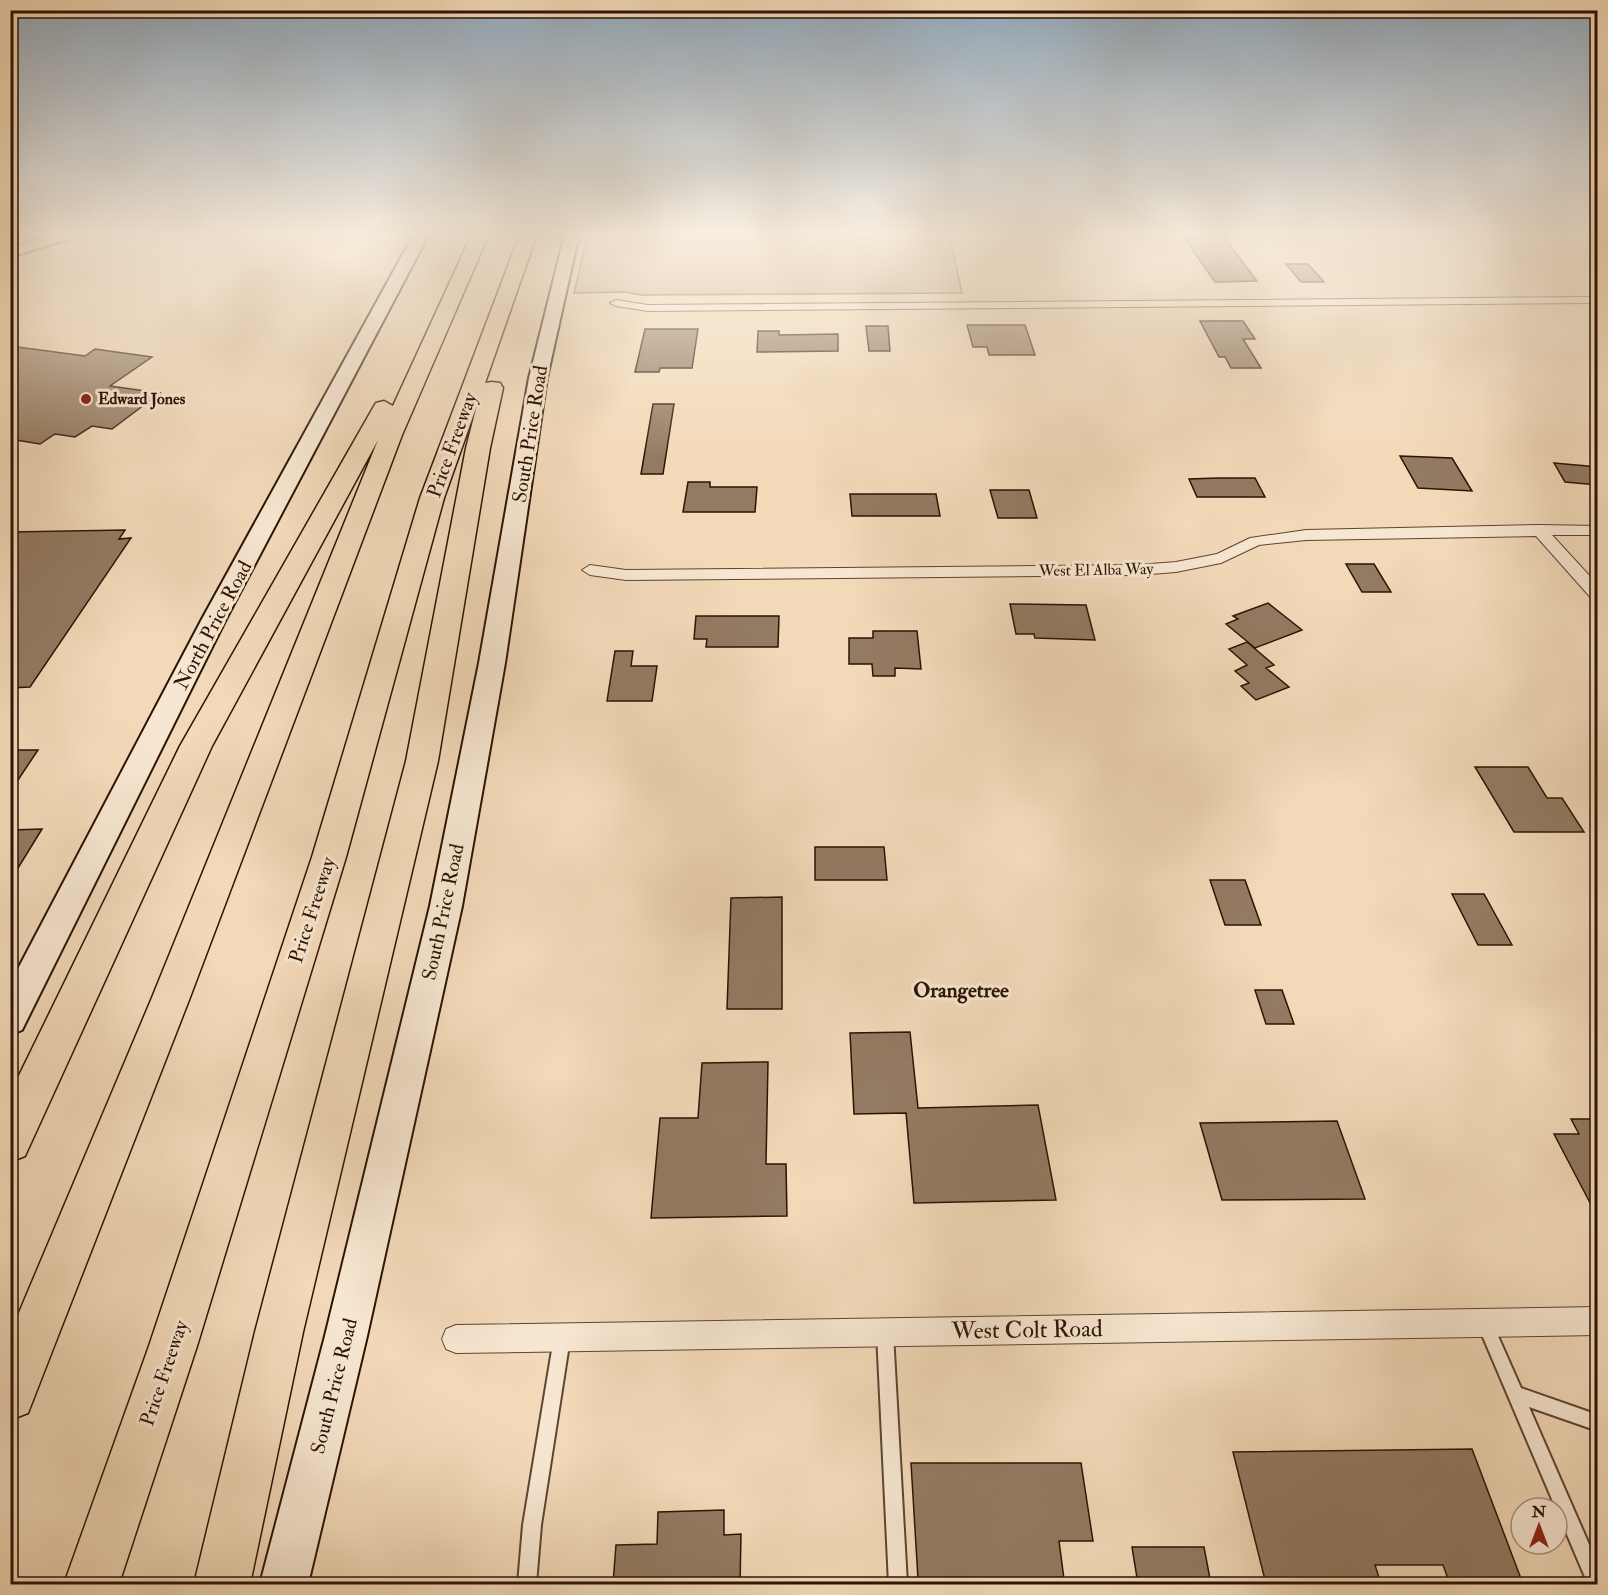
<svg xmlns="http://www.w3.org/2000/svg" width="1608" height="1595" font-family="'IM FELL Double Pica',serif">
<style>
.green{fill:#d1b799;stroke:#7f654e;stroke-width:1.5}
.building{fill:#937a62;stroke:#2d1304;stroke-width:1.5}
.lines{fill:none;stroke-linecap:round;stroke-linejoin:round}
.lane-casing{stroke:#5e4431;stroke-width:4}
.street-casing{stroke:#5e4431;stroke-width:2}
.secondary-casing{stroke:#2d1304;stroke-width:4}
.highway-casing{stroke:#2d1304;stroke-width:3}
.lane{fill:#f7e6d1;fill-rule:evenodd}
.street{fill:#f7e6d1;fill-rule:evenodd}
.secondary{fill:#f7e6d1;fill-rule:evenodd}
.highway{fill:#f2d9b8;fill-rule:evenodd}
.poi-dot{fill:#8f2418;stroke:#f7e6d1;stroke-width:2}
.labels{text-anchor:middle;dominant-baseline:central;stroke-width:6;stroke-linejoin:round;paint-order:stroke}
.far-poi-label{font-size:16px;font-weight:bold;fill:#2d1304;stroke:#f7e6d1;text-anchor:start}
.far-street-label{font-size:16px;fill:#2d1304;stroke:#f7e6d1}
.street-label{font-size:20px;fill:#2d1304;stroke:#f7e6d1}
.neighbourhood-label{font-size:21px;font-weight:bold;fill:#2d1304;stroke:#f7e6d1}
.near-street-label{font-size:24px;fill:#2d1304;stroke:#f7e6d1}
</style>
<rect width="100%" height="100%" fill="#f2d9b8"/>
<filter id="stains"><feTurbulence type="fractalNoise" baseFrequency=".00333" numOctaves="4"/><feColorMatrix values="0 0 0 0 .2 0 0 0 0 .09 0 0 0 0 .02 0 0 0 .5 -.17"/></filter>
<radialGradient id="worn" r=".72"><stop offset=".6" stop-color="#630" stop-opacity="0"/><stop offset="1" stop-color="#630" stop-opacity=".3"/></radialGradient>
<path class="green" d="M588,234H949L962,293L641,295L626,292L574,293Z"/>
<path class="building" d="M1191,236H1223L1257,281L1215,282L1185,239H1192Z
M1286,264H1308L1324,282H1301Z
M1200,321H1243L1255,339H1243L1261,368H1231L1225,357H1219Z
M967,325H1025L1035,355H989L987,347H973Z
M866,326H888L890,351H869Z
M645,329H698L692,368H660L659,372H635Z
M758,331H779V335L838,334V351L757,352Z
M10,346L85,356L95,349L152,357L110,386L160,393L112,429L92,426L75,437L55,434L40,444L10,439Z
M653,404H674L663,474H641Z
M1400,456L1452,458L1472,491L1418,488Z
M1554,463L1598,467V485L1565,482Z
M1218,478H1255L1265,497H1197L1189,479Z
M688,482H710V487H757L755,512H683Z
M990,490H1029L1037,518H998Z
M850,494H936L940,516H852Z
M125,530L119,539L131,538L30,687L10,688V532Z
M1346,564H1374L1391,592H1362Z
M1268,603L1302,630L1255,648L1226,624L1238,619L1233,616Z
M1010,604L1086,605L1095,640L1035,638L1034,634H1016Z
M696,616H779L778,647H706L707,639H694Z
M873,631H917L921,669L895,668V676H873L872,664H849V638H873Z
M1247,642L1274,665L1266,668L1289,687L1256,700L1241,686L1249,683L1235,671L1247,665L1229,649Z
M615,651H633L631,666H657L652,701H607Z
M10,750H38L10,792Z
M1475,767H1528L1547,798H1562L1584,832H1514Z
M42,829L10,881V830Z
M815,847H884L887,880H815Z
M1210,880H1245L1261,925H1225Z
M1452,894H1484L1512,945H1478Z
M782,897V1009H727L731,898Z
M1255,990H1282L1294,1024H1266Z
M910,1032L918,1108L1038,1105L1056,1200L914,1203L906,1113L854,1114L850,1033Z
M768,1062L766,1164H786L787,1216L651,1218L660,1118H698L702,1063Z
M1571,1119H1598V1218L1554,1134H1579Z
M1337,1121L1365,1199L1222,1200L1200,1123Z
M1472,1449L1523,1584H1450L1443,1565H1375L1381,1584H1266L1233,1452Z
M911,1463H1081L1093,1541H1059L1064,1579H918Z
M724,1510V1535L741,1534L740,1584H613L616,1545L657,1544L658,1512Z
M1132,1547H1204L1211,1584H1138Z"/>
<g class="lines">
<g class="lane-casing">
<path id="lane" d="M1485,1315L1490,1318L1521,1388L1598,1415V1431L1529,1407L1598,1565V1584H1588L1477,1323L1480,1318Z
M885,1325L890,1328L893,1333L907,1584H889L877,1333L880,1328Z
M562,1330L567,1333L570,1338L541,1525L536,1584H518L523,1525L554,1338L557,1333Z"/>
</g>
<g class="street-casing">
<path id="street" d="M1598,297V303L648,311L616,306L610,303L616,300L648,305Z
M1539,525L1598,526V535H1552L1598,585V600L1592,599L1536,536L1306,540L1259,545L1221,563L1176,572L1138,575L626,580L590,575L582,570L590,565L626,570L1138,565L1176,562L1217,554L1250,538L1306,530Z
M1598,1307V1335L456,1353L446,1349L442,1339L446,1329L456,1325Z"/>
</g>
<g class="secondary-casing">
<path id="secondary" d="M53,234H77L75,237L10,257V248Z
M414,234H429L226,619L22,1030L10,1035V984L202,619Z
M565,234H579L547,378L505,663L462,906L367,1336L308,1584H260L325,1336L430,906L479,663L529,378Z"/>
</g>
<g class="highway-casing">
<path id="highway" d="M472,234H489L402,435L189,1000L35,1395L28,1413L10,1420V1334L151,1000L378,440L212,746L25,1156L10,1162V1094L180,746L373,408L376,403L384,401L393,406Z
M520,234H537L485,383L492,382L500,383L503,388L490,448L438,761L303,1332L250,1584H194L255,1332L406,761L466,448L477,405L444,498L346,857L197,1346L119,1584H64L149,1346L312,857L420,498Z"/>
</g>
<use href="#lane" class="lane"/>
<use href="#street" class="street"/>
<use href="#secondary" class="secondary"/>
<use href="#highway" class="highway"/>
</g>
<linearGradient id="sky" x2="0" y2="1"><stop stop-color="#91a8bc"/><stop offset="0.51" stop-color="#f9eedf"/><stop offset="1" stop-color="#f9eedf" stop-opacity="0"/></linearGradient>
<rect width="1608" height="458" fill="url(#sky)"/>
<circle class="poi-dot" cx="86" cy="399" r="6"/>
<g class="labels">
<g class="far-poi-label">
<text x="98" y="399">Edward Jones</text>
</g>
<g class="far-street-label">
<text transform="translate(1096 570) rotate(-1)">West El Alba Way</text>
</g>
<g class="street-label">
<text transform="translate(530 434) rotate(-81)">South Price Road</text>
<text transform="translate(452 445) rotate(-70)">Price Freeway</text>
<text transform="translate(213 625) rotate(-62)">North Price Road</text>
<text transform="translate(312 910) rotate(-72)">Price Freeway</text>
<text transform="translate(443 912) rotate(-78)">South Price Road</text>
<text transform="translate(164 1373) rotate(-71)">Price Freeway</text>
<text transform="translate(334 1386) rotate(-76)">South Price Road</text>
</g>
<g class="neighbourhood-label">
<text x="961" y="990">Orangetree</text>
</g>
<g class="near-street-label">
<text transform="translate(1027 1330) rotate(-1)">West Colt Road</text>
</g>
</g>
<rect width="1608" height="1595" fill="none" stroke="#f2d9b8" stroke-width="36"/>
<rect x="12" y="12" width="1584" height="1571" fill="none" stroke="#2d1304" stroke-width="3"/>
<rect x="18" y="18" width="1572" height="1559" fill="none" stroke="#2d1304" stroke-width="1.5"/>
<g transform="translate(1539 1526)"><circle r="28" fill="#f7e6d1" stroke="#a6927f" stroke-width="1.5"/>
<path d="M0-4.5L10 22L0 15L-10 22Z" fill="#8f2418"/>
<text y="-9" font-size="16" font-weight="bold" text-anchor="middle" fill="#2d1304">N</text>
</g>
<rect width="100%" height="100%" filter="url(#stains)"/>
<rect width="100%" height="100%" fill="url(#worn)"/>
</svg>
